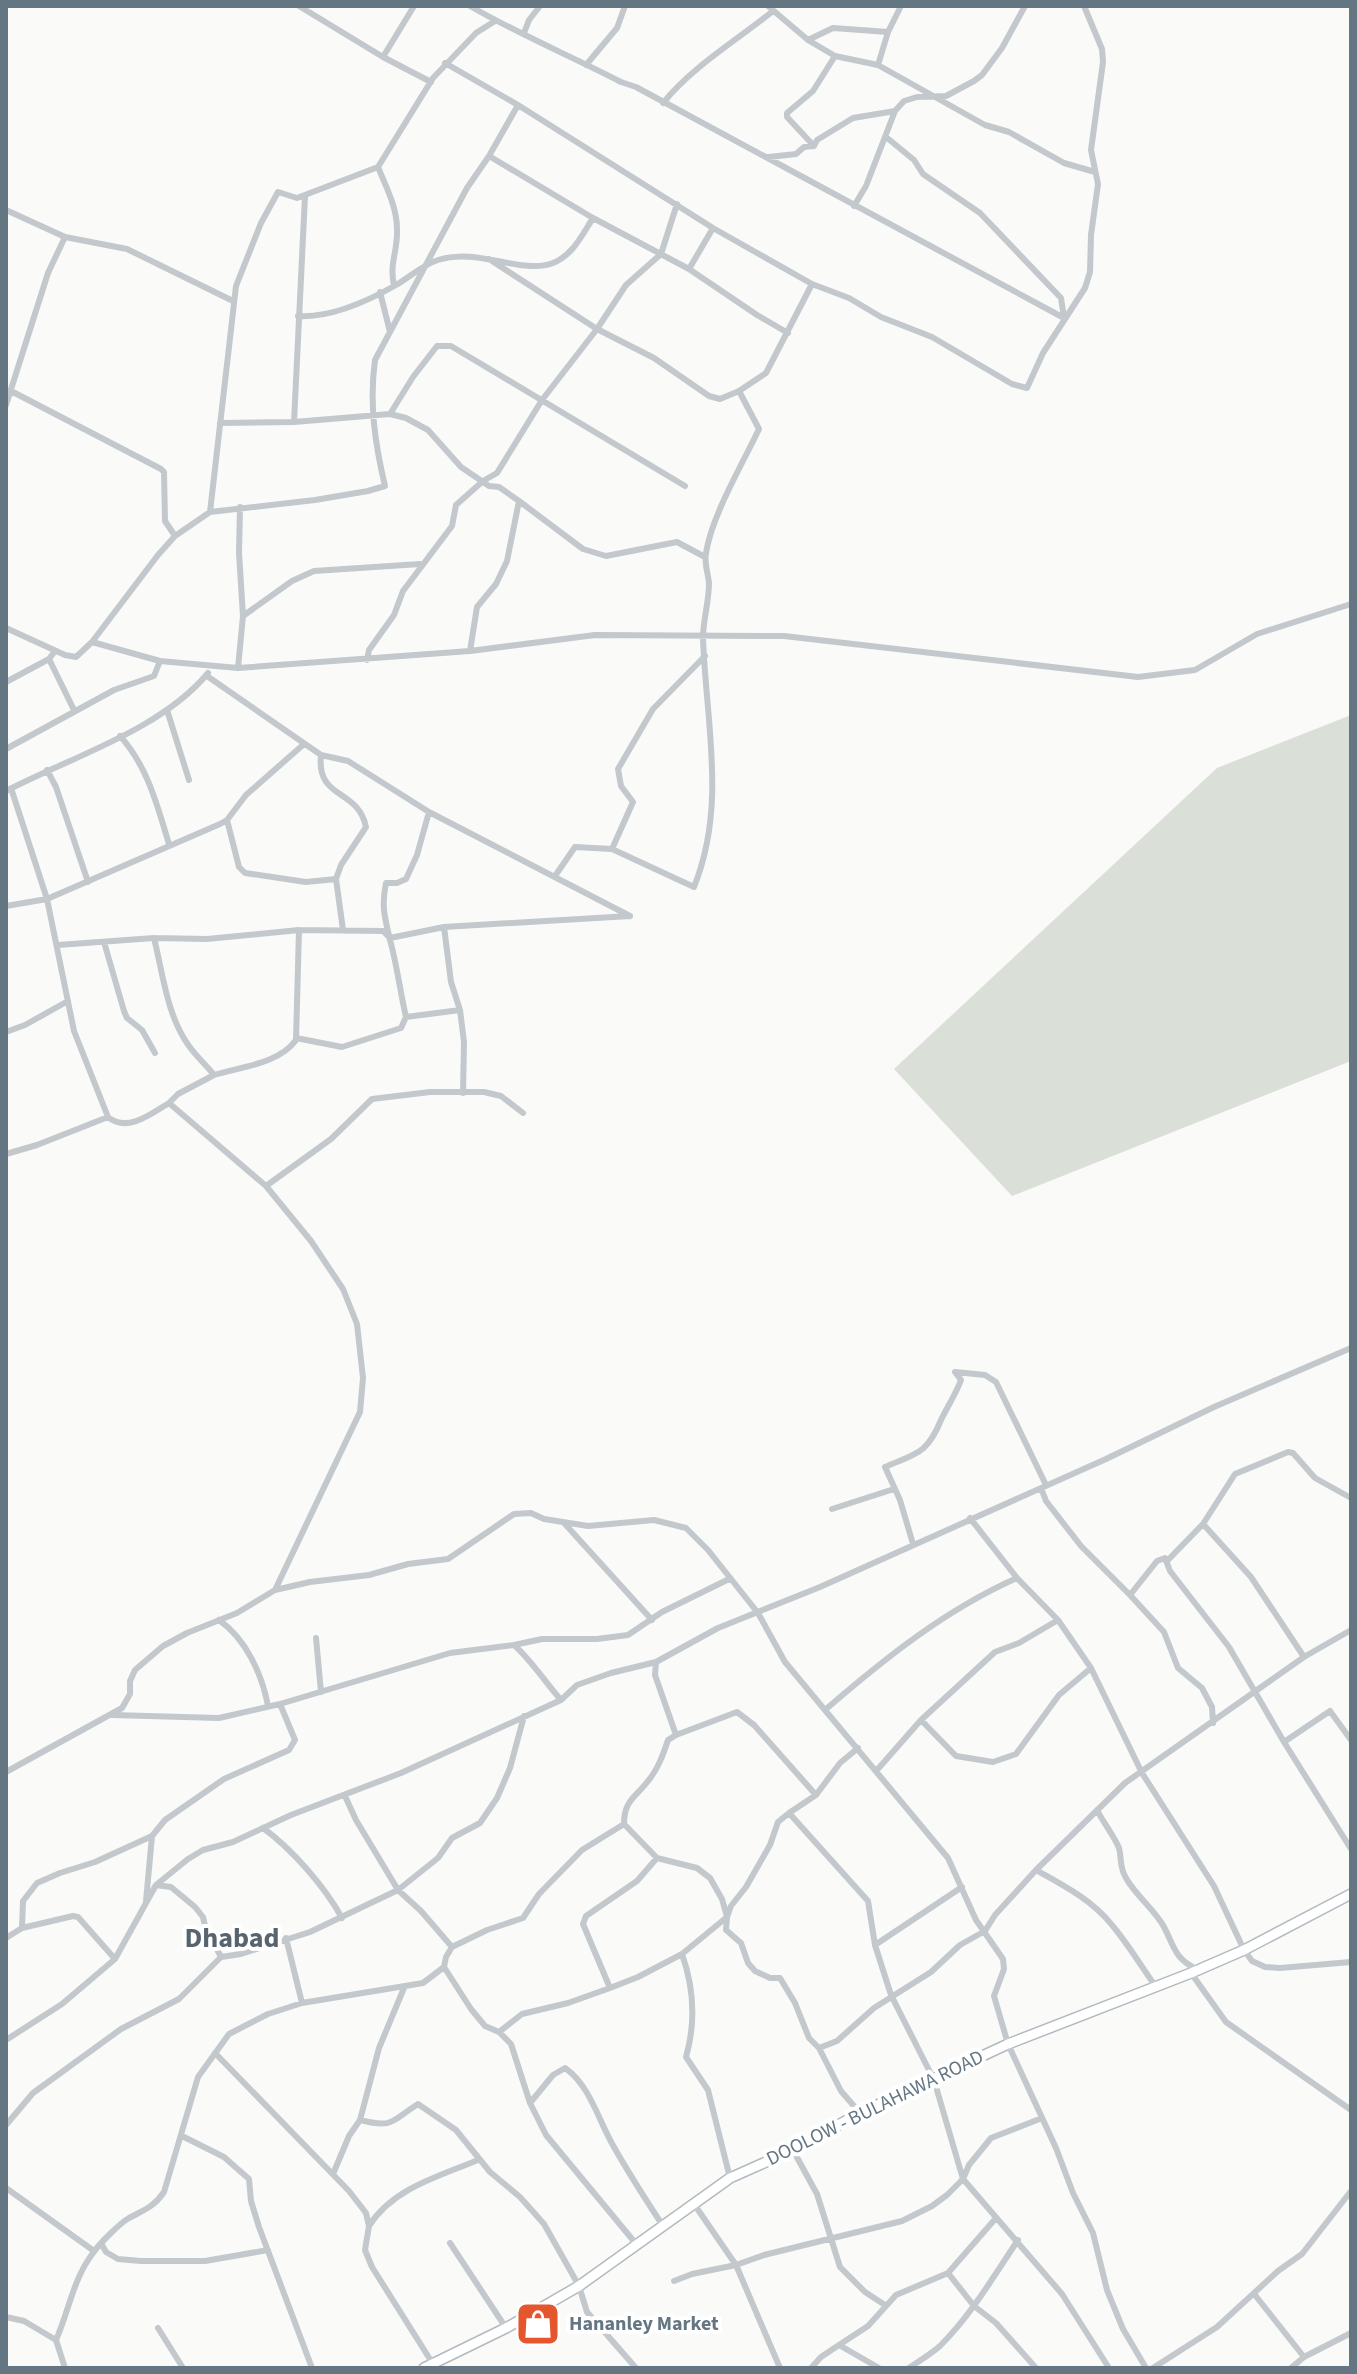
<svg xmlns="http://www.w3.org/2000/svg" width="1357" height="2374" font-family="'Source Sans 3',sans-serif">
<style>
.green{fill:#dadfd7}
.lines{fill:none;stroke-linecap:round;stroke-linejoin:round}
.secondary-casing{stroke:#b3babf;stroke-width:12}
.street{stroke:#c3c8cc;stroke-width:6}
.secondary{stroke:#fff;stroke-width:9}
.labels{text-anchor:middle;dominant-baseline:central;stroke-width:8;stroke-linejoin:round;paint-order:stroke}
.street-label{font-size:20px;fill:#657683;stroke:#fff}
.poi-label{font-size:20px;font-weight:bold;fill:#657683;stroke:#fff;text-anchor:start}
.district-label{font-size:28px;font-weight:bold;fill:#57646e;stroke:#fff}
</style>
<rect width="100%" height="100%" fill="#fafaf8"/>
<path class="green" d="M1351,715V1061L1012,1196L894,1069L1217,768Z"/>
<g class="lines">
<g class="secondary-casing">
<path id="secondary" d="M424,2368L506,2328L579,2286L730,2178L793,2150L860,2113L1008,2044L1191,1973L1244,1950L1351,1894"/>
</g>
<path class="street" d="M299,6L383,57L431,82
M470,6C518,34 571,56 621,82L636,87L1064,318
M768,6L808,40L835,56L878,65L985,125L1009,132L1064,163L1095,172
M524,33L529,20L540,6
M808,40L833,28L888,32
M383,57L414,6
M445,63L518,105L489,156L593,218
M586,65L617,28L625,6
M878,65L888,32L901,6
M663,103C693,66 736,41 773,11
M518,105L713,228L812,284L849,298L881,317L932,337L1012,384L1027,388L1043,353L1085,288L1090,272L1091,235L1098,184L1091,150L1103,62L1102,49L1084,6
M886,137L914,160L923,174L980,213L1061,298L1064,318
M814,146L787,117V113L813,91L835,56
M769,157L796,154L804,147L814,146L817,140L853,118L895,111L904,101L917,97L946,96L974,81L982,75L1002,48L1025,6
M378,167C386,187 397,207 397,229C398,252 389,262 394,286
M854,206L866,186L895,111
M6,210L65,237L127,249L233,301
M489,259L597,329L654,358L709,396L720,399L739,391L766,373L812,284
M689,269L713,228
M380,292L390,332
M298,316C331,318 368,301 396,285C410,277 422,265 438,260C478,247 521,275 553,263C573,255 582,235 593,218L689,269L757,315L788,333
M6,405L48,273L65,237
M390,414L413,377L437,346H451L685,486
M294,422L305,196
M220,423L294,422L390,414L406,418L428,430L461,467L489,486L499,487L519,501L583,549L606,556L677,542L705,557
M240,507L239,553L243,616
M210,512L236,286L261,223L278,192L297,198L378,167L433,78L476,33L495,21
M175,536L210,512L315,500L368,491L385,486C375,444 369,403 375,360L467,188L489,156
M6,628L65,655L76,657L92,642L158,555L175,536L165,521L164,472L161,469L11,391
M92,642L160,661L238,668L470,651L595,635L784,636L1138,677L1195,670L1257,634L1351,604
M470,651L477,607L496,584L507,561L519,501
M49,659L74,710
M367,660L369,650L394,615L403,591L452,526L456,505L483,481L497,473L542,400L597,329L626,285L661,254L677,204
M238,668L243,616L292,581L314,571L420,564
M207,676L321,755L348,761L429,812L630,916
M6,682L49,659L55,651
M167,710L189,780
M120,736C148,767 157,805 169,844
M6,749L114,690L154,676L160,661
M321,755C316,800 358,788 366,827L341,865L336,879L343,930
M47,770L56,787L88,882
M11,788L47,899L74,1031L108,1117C127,1133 151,1114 169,1103L266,1186L311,1241L343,1289L357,1324L363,1378L360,1412L275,1590
M6,791C71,757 161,730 208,673
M227,820L239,867L245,873L306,882L336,879
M612,849L694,887C727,805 706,724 703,638C703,620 709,602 709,583C708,573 704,563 706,553C712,515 742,465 759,429L739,391
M555,876L575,847L612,849L633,802L621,786L618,769L653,709L705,656
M6,906L47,899L220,824L227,820L246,795L304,744
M444,927L451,982L460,1010L464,1042L463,1093
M154,938C163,974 167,1016 189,1046C196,1056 206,1065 214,1075L178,1094L169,1103
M104,942L124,1011L127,1018L142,1030L155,1053
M58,945L154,938L207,939L299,930L383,931L390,938L444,927L630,916
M406,1017L460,1010
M6,1032L25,1025L68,1001
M296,1038L342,1047L401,1028L406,1017C400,991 397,965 390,940C385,918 381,907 386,883H397L406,879L417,855L429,812
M214,1075C240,1067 279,1064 296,1040L299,930
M6,1154L37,1145L108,1117
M266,1186L331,1139L372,1099L430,1092H484L501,1096L523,1113
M1041,1488L1046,1501L1081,1546L1130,1595L1157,1561L1165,1558L1170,1571L1229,1647L1284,1742L1330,1711L1351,1740
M832,1509L894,1489
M970,1518L1017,1578L1058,1620L1091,1668L1142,1773L1214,1886L1244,1950L1252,1961L1265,1967L1280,1968L1351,1962
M565,1524L652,1620
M1203,1524L1235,1474L1288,1452L1293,1453L1315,1478L1351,1498
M913,1544L900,1500L885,1467C917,1453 927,1454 941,1420C947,1407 956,1394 961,1380L955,1372L985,1375L996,1382L1046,1485
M1168,1560L1203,1524L1251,1577L1304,1657
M1130,1595L1164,1632L1178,1668L1202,1688L1212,1707L1213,1723
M219,1620C246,1639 262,1674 268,1706
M316,1638L321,1692
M514,1645L542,1639H597L628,1635L662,1612L729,1579
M825,1710C884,1659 945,1610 1017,1578
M112,1715L219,1718L280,1704L450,1653L514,1645C532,1661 545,1682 561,1700
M921,1720L956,1756L993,1762L1016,1754L1059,1695L1091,1668
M676,1735L737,1712L754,1725L816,1795
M1284,1742L1351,1849
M858,1748L840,1763L816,1795L789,1813L868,1901L875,1945L891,1995L934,2080L963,2179L1062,2294L1109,2368
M877,1770L921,1720L995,1652L1019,1643L1058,1620
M6,1772L122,1708L130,1694V1681L135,1670L163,1646L187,1633L237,1613L275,1590L310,1582L369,1575L408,1564L448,1559L514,1514L531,1513L544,1519L588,1526L654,1520L686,1528L708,1550L758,1613L785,1662L948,1858L976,1920L1003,1959L1004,1969L994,1996L1008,2044L1056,2148L1073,2193L1093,2233L1107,2290L1123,2329L1146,2368
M1097,1810C1103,1822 1114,1836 1119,1848C1122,1859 1119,1867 1126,1878C1136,1896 1155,1910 1164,1927C1175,1948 1174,1958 1198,1970
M624,1824L657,1858L697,1868L710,1878L722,1899L727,1917L726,1930L741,1943L748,1963L755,1971L770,1978H780L795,2003L809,2038L819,2048L841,2091L860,2113
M263,1828C292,1849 325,1887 342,1918
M1036,1870C1063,1885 1092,1900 1112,1925C1128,1944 1141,1966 1156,1987
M156,1885L171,1887L195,1907L203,1917L205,1926L221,1957
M146,1901L152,1836
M22,1928L23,1901L37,1883L60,1873L95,1862L152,1836L165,1820L224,1779L289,1750L295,1740L280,1704
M6,1938L22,1928L73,1916L78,1917L115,1959
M286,1938L302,2003
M875,1945L962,1887
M452,1947L487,1930L523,1918L539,1894L582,1850L624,1824C624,1800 636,1797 648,1781C658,1769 663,1755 668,1740L676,1735L655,1675L656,1662
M682,1954C694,1988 696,2022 686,2057L708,2090L730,2178
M444,1967L471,2009L485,2026L499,2032L511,2044L530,2103L546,2135L637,2245
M1191,1973L1226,2022L1351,2110
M610,1988L583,1924L586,1916L637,1881L657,1858
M499,2032L522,2014L568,2003L610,1988L638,1977L682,1954L727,1917L731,1906L746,1887L770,1845L778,1822L789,1813
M6,2040L62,2004L115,1959L156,1885L188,1859L203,1850L233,1842L291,1815L401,1773L561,1700L577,1685L611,1673L656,1662L718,1628L820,1587L1106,1459L1214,1407L1351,1348
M819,2048L837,2041L874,2008L931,1972L960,1945L985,1931L995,1915L1036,1870L1125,1783L1304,1657L1351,1630
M215,2053L349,2191L366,2213L369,2226L365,2250L372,2267L433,2364
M530,2103L553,2075L565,2068C590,2085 599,2122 614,2147C629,2174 646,2200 663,2226
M360,2120C395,2129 392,2120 418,2104L456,2130L490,2172L520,2197L544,2224L579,2286L587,2312L636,2368
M6,2125L33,2093L121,2029L179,1999L221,1957L241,1954L310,1932L398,1890L438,1858L452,1838L480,1823L497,1798L510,1768L524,1716
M182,2136L224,2157L249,2179L251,2201L259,2227L312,2368
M793,2150L817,2194L840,2267L865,2292L885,2305
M333,2174L349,2136L360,2120L379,2048L404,1988
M6,2188L94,2251
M694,2204L736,2265L780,2368
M996,2218L948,2273L974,2306L996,2323L1036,2368
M369,2226C393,2188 440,2176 478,2160
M450,2243L506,2328
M102,2245L106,2252L118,2259L141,2261H205L268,2250
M674,2281L692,2274L736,2265L764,2255L902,2221L932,2206L947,2195L963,2179L969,2165L991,2138L1042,2118
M1255,2295L1304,2357
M6,2317L24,2321L56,2340L65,2368
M158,2328L183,2368
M56,2340C69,2311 73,2279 93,2253C100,2243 119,2224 129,2218C144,2210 154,2207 164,2192L198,2077L229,2034L268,2014L302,2003L423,1983L444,1967L446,1957L452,1947L421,1911L398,1890L356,1820L345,1796
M839,2345L868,2326L896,2295L948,2273
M811,2368L821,2357L839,2345L879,2368
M909,2368C919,2361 931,2354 940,2346C971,2315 994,2276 1018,2240
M1153,2368L1217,2327L1278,2271L1302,2254L1351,2191
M1291,2368L1304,2357L1351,2333"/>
<use href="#secondary" class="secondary"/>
</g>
<defs>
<g id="shop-square" transform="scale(2.3)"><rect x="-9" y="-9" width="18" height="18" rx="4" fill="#e4572e" stroke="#fff"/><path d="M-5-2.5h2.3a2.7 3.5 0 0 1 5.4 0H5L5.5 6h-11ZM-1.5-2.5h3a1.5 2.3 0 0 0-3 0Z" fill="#fff"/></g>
</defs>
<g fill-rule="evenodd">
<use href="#shop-square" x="538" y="2324"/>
</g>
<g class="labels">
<g class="street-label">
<text transform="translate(875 2108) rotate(-26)">DOOLOW - BULAHAWA ROAD</text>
</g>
<g class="poi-label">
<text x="569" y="2324">Hananley Market</text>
</g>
<g class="district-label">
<text x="232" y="1938">Dhabad</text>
</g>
</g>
<rect width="1357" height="2374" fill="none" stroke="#657683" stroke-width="16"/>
</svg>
